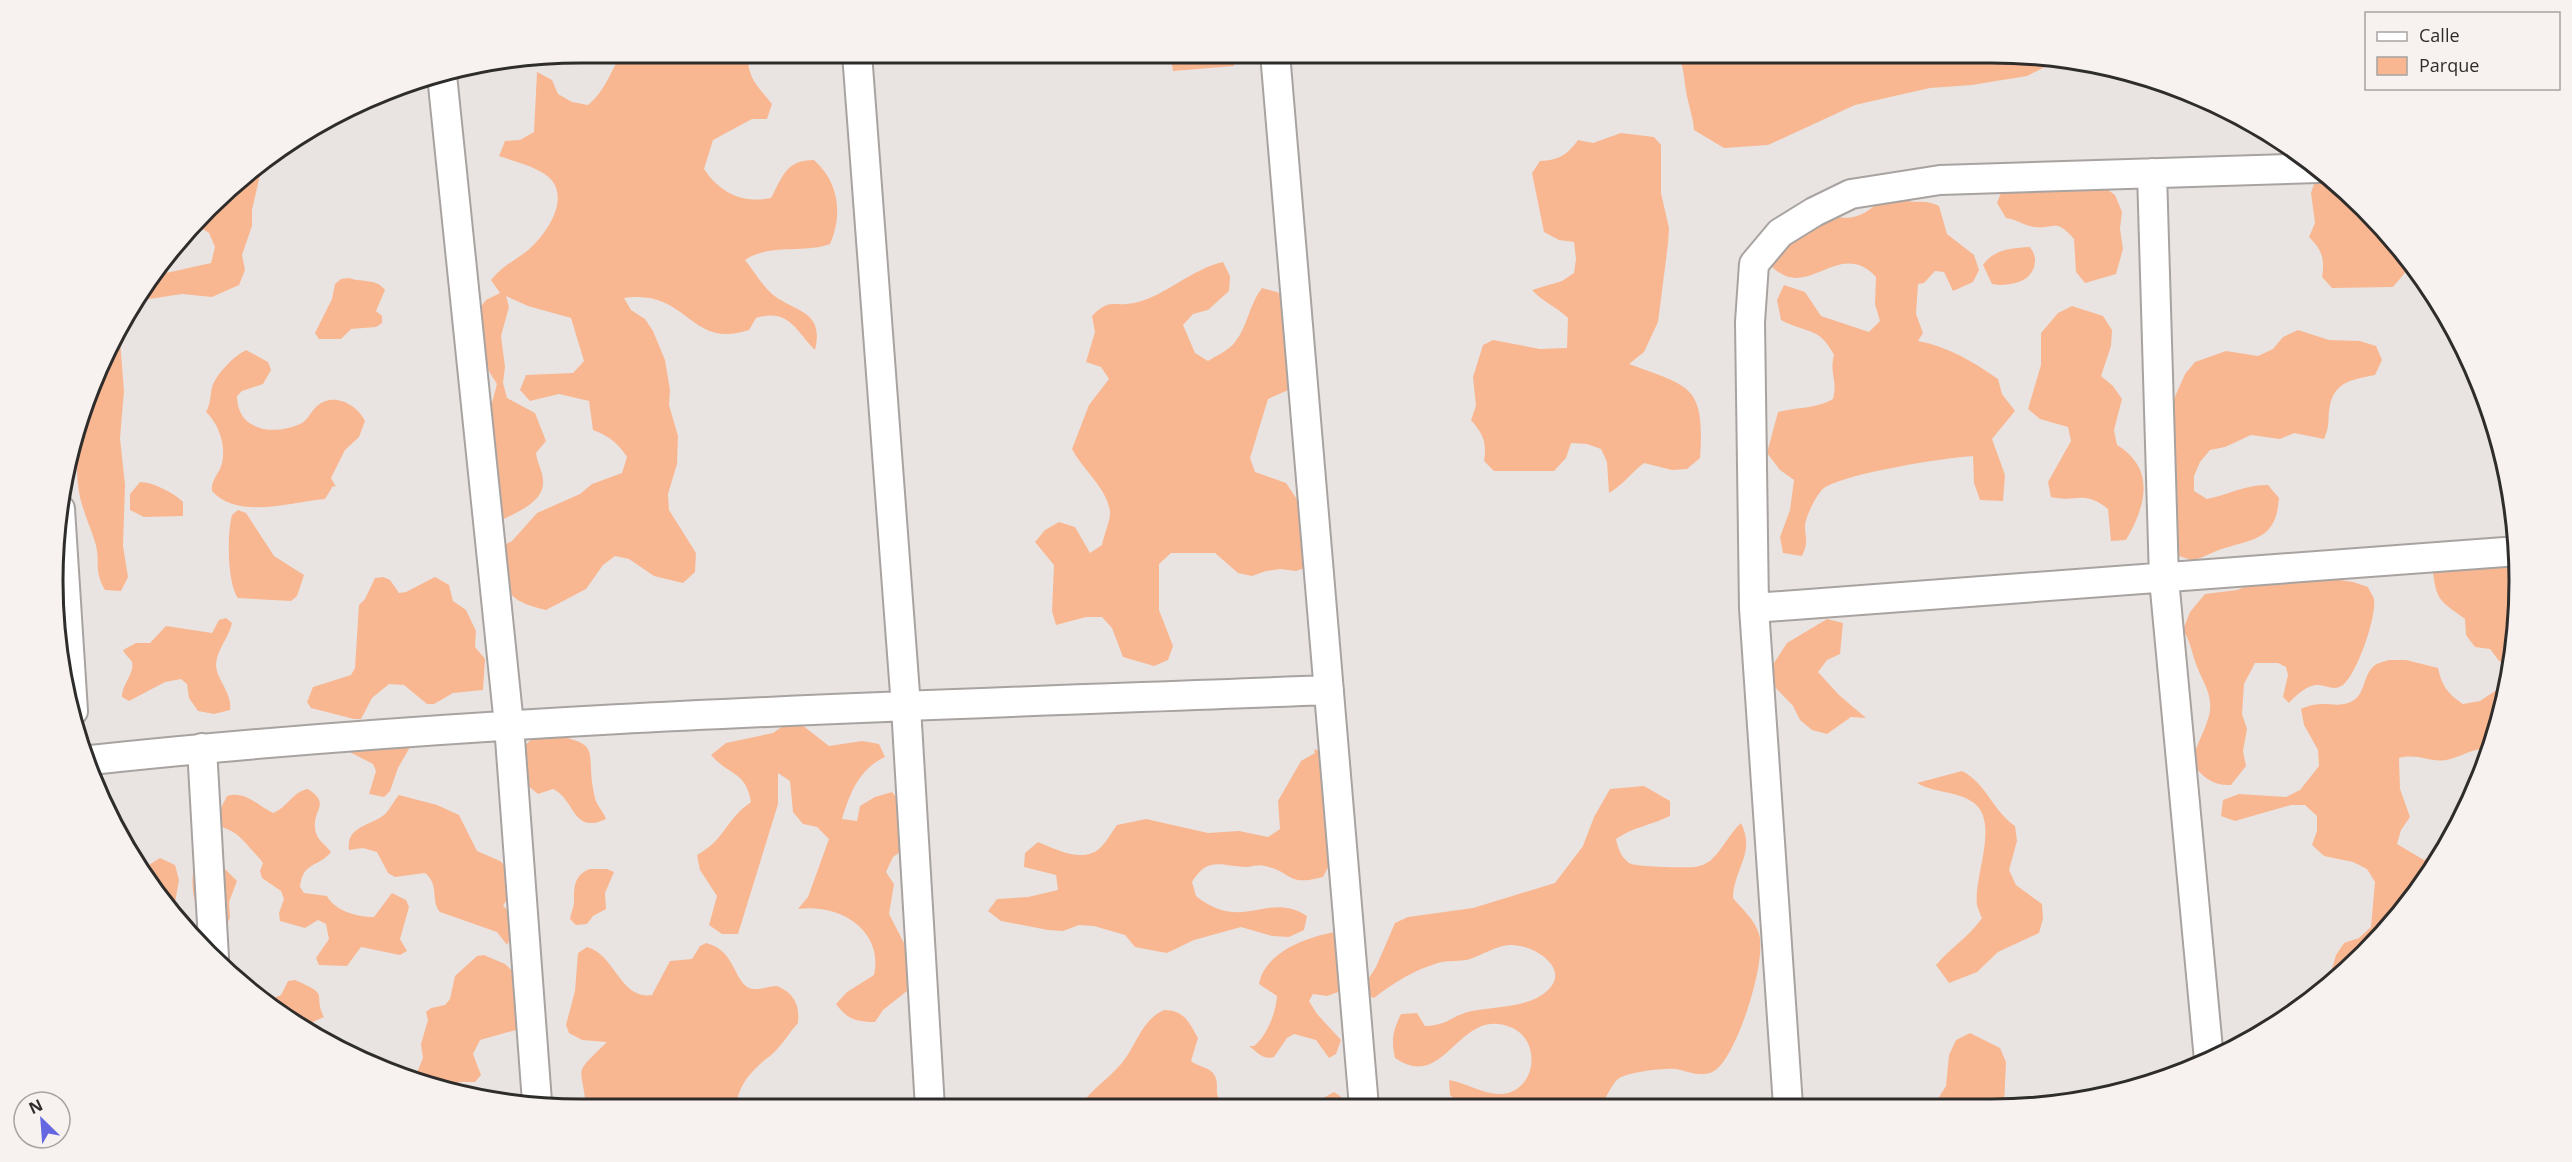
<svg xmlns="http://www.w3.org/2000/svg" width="2572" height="1162" font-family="'Open Sans',sans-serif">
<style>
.green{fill:#f9b791}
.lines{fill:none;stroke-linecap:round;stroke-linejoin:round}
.street-casing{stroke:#a8a3a0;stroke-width:32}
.street{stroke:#fff;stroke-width:28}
.rim{fill:none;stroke:#2f2d2c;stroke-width:3}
</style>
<rect width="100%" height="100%" fill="#e9e4e2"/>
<path class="green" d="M622,53H749C745,75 758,87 772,104L767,119H752L713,140L704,169C720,193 743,204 771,198C783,176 786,160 814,160C839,182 843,215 830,244C803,254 770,243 745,260C754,271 764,289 776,297C799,313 824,312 815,350C795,330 789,308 756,318L749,330C689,350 688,288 624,298L631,310L645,319L653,331L665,360L670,390L669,405L678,436L677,464L668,494L669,510L696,553L695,572L683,583L654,576L629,559L615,556L603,565L586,589L546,610C502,600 505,588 498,548L512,541L537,513L580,494L592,484L622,473L627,457C618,443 609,436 593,430L589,401L559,394L530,401L520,390L526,375L573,373L584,361L571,318L528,306L506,296L509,307L501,336L505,367L503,383L507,398L535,413L546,441L536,453C537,462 543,472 543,481C545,502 515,513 500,521L480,447L497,384L480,357L477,312L486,300L500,293L491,280C502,266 514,261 527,251C548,234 575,192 543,173C530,165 513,161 499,156L505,141L520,140L534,132L537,72L552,80L558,94L572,102L588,105C606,90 610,72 622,53Z
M1170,53H1232L1234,66L1173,71Z
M1682,53H1991L2053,63L2027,76L1972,85L1930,88L1855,105L1768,145L1724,148L1694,130C1693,116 1688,104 1686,91C1684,78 1684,69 1679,57Z
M1621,133L1654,137L1661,145V193L1669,228L1668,244L1658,322L1644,352L1629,364C1691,387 1705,385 1700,458L1687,469L1672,470L1644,463C1631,473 1623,485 1609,493L1607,462L1601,449L1587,444L1571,443L1566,458L1554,471H1494L1484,461C1487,442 1483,434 1471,420L1476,406L1473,377L1483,345L1493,340L1540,349L1567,348L1568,318C1557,307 1543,302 1532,290L1562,281L1574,273L1576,259L1574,242L1559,240L1544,232L1532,173L1540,161C1559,160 1567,155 1578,140L1593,143Z
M263,162L252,210V226L242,255L245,270L239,285L212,297L182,294L136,301L157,275L211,263L215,247L209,233L198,226L233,183Z
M2319,169L2340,184L2411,260L2404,274L2393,287L2332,288L2322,277C2325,259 2322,250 2309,237L2315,223L2311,193Z
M2104,187L2115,195L2122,212L2120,229L2123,249L2116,274L2085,283L2076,272L2074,239C2054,217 2056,230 2034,227C2025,226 2016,219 2006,218L1997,203L2002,190Z
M1903,199C1914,205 1924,198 1939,206L1947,234L1974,255L1979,270L1973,282L1953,291L1944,272L1935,271L1924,283L1918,284L1916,314L1923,333L1918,341C1949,347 1972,361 1998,379L2002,394L2015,411L1992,439L2005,475L2003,501L1980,500L1974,483L1973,456C1949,457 1832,475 1821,491C1815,498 1806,516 1805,525C1805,539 1809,541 1802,556L1783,553L1780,537L1790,510L1794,480L1780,470L1767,453L1778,412C1797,407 1816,409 1833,399C1838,380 1829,374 1834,355C1819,326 1807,334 1781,320L1777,300L1784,285L1805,292L1821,316L1869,332L1880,321L1875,304L1876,277C1837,235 1805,309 1767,261L1827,212C1846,224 1866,216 1880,200Z
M2030,247C2032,250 2036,257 2035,261C2034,283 2009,287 1992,284L1983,265C1994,249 2012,248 2030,247Z
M1223,262L1230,276L1229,291L1208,310L1193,314L1183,325L1195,353L1208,361C1216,356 1229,350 1235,342C1248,326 1249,304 1262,288L1277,292L1290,300L1295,387L1268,399L1250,458L1255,472L1286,483L1311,520L1310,566L1296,571L1280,569L1266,571L1252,576L1238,573L1215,553H1171L1159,564V610L1173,646L1168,660L1154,666L1123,657L1112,628L1102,617H1086L1056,625L1052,611L1054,565L1035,542L1045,530L1059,522L1075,527L1090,553L1102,545C1104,534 1110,522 1110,513C1109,490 1082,469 1072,449L1089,405L1109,379L1101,367L1086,362L1095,332L1092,316C1109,298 1113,307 1134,303C1166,296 1191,269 1223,262Z
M349,278C363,283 376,278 385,290L376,311L382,316V323L376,327L351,329L341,339H319L315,333L332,299L335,284L341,279Z
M2072,306L2103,316L2112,330L2111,346L2101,376L2113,386L2122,399L2114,430L2117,445C2156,469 2146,506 2126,540L2111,541L2108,509C2083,489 2077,503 2051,497L2048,482L2071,441L2068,427L2040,419L2028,409L2041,365V333L2058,313Z
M119,328L124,391L120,438L125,485L123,546L128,577L121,591L105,590C93,569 101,561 95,542C89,523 80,505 78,485C71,432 100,378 119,328Z
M2298,330L2329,340L2360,341L2376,346L2382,360L2375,375C2355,379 2335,381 2330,405C2327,419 2331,423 2324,439L2294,433L2280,439L2251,435L2225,447L2210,450L2200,462L2194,476V491L2207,499C2228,495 2246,484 2268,485L2279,498C2276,541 2254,538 2219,550C2208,554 2201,559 2189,561L2191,560L2176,555L2173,401L2185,374L2195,362L2226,351L2258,356L2273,349L2283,337Z
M246,350L268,362L271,370L263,384L242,391L237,396C237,431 274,436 300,424C307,421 310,413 316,407C332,391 357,404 365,421L359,437L345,450L331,478L336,487L333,486L325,499C291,502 238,520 212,491C211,481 216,477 220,469C228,450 220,425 206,412C211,403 210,396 212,387C217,373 233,357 246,350Z
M140,482C153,482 174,493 183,502V516L144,517L130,510V494Z
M238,510L246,513L274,556L304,575L297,596L291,601L238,598C227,583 227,533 232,515Z
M2518,561L2515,650L2511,667L2499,661L2490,649L2475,647L2466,635L2465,619C2436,598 2437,600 2432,566Z
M383,577L390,580L399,593L406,592L435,577L449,585L453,601L466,610L476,631L475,647L485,659L483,690L453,693L434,704H427L404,685L389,684L372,698L361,719H354L311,708L307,702L313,687L351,675L355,668L359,605L365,599L375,578Z
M2321,577L2353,582L2368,587C2369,591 2373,595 2374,599C2377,616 2357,674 2343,685C2333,692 2326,684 2316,685C2306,686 2295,696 2289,703L2283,697L2288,675L2286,667L2278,663H2255L2244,684L2242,714L2247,729L2243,751L2246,766L2231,785C2213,786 2202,777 2192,763C2195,747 2203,735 2208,719C2216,696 2201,681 2195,661C2191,649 2190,641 2183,630L2190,612L2205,594L2237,590L2252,584Z
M226,618L232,623C229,637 217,650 216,664C216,680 233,693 230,710L214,714L198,711L189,698L187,684L181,679L165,682L129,701L122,697C121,686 135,673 132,662C130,658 125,655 123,650L136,643H150L166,626L212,633L219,620Z
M1827,619L1843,623L1840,654L1827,660L1818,672L1839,695L1866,718L1851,717L1827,734L1812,730L1800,720L1793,706L1772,684L1770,669L1787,643Z
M2389,660H2406L2438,668C2442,686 2448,694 2463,704L2480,701L2507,683L2492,749C2474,746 2463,757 2446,760C2430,763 2419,753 2399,758L2400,789L2410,817L2401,830L2397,844L2424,860L2442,851L2430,875L2327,985L2336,955L2344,943L2359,938L2371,927L2375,882L2367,869L2353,862L2324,856L2312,845L2317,831V816L2305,805H2291L2235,821L2221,816L2223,800L2239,794L2286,797L2300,790L2319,766L2318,750L2304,725L2301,709C2323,699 2333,708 2348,703C2367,697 2361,676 2375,665C2378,663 2385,661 2389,660Z
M786,724L802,725L829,746L862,741L879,744L885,757C859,769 850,793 842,819L857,821L860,806L875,797L892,792L903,805L904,849L893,857L886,872L894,884L889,914L904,943L911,973L907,991L883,1010L875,1022C856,1022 847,1019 836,1004L847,992L874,975C884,930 839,903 798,909L808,897L829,839L817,827L803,824L793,812L790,781L778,773V804L738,934H722L709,925L717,896L700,870L697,855C726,839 725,820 751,802C746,771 729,776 711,755L726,743L773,733Z
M544,733C608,745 583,748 595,798C597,806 604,812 606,819C572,835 576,800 553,789L538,794L526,784L517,753L536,735Z
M414,740L398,768L390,791L384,797L369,794L376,771L373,764L330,742Z
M1314,749L1328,755L1338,848L1323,877C1286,887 1293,872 1265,866C1258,864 1252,867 1246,867C1220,866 1208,856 1192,882L1196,896C1244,934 1267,890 1307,916L1304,930L1289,937L1272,936L1241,927L1194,940L1167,953L1135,947L1125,935L1094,926L1079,925L1063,931L1048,930L1001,921L988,911L997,899L1028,897L1058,890L1056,875L1024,867L1025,853L1038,842C1055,849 1082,863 1099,849C1106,843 1111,833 1117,825L1146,819L1208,833L1239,831L1268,837L1280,829L1278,801L1301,761L1315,753Z
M1962,771C1987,784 1992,810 2015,826L2017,841L2009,870L2016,885L2042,904L2043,919L2039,933L1998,952L1977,972L1949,983L1936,965C1950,948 1969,937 1982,918C1980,914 1978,909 1977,905C1973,878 2000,823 1974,803C1958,791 1934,793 1917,783Z
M1644,786L1670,801V816C1652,825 1633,827 1616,839C1618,848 1621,857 1629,863C1634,867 1685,868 1694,867C1699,867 1708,863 1711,860C1723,849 1729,834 1741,823C1756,853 1734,868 1733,898C1742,909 1755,920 1759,934C1767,961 1739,1047 1719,1067C1706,1080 1691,1072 1676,1069C1665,1068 1627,1072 1618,1079C1612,1084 1605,1099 1602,1106L1462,1107L1450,1095L1449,1080C1468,1083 1492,1100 1511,1092C1539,1081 1538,1037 1510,1027C1458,1006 1446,1093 1395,1058C1391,1040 1393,1030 1401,1014L1417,1013L1425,1026C1447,1026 1454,1014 1472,1011C1496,1006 1528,1008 1547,991C1573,968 1531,943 1509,945C1496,946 1482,955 1470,959C1460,962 1448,960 1438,963C1414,970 1393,983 1374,998L1359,993L1376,967L1395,923L1408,917L1473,908L1555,883L1583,846L1594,817L1610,789Z
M308,789C331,804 313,809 315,828C316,840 325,844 331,852C318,868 303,861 300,887L304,893L327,896C335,911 357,917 374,917L392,893L406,900L409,907L400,939L407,951L400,955L361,947L347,966L319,965L316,958L329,939L326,924L318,920L305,928L280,921L279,913L284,899L281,891L262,878L260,871L263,863C260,859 240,836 236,834C228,828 221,829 215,820L227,796C245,790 258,806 273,813C287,808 293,791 308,789Z
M399,795L437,805L459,815L477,851L500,861L513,872L514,887L503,906L515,916L517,924L507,945L497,932L440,912C430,900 440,885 425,873L395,877L388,873L377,852L363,848L349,850C346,826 370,826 384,815C390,810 394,800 399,795Z
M198,857L218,862L237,881L229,902L230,918L222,932C216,930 209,927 205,922C192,905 188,876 198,857Z
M160,858L175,865L179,880L173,914L149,882L147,866Z
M590,869H607L614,872L605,893L606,909L593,916L587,924L576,925L570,919C571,913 573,909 574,903C574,889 573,875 590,869Z
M1335,932L1341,991L1327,996L1313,994L1309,1001L1317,1014L1341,1040L1336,1054L1329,1058L1316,1040L1294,1034L1287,1038L1274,1057C1261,1060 1258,1052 1249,1046H1254C1267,1036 1276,1012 1277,996L1259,984C1265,952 1307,937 1335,932Z
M706,943C737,950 734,987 753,989C760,990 769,986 777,986C794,993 800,1005 798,1023C789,1033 781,1047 770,1056C755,1067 741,1081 737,1100L759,1109H586C583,1063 570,1078 607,1042L582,1040L569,1033L566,1025L575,991L578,953L587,947C615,954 620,1000 652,995L670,961L692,959L700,946Z
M484,955L505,964L535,992L530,1026L480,1040L473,1054L481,1075L475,1082H459L449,1088L413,1082L423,1058L421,1044L428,1020L426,1012L431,1008L445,1005L450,999L455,976L477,956Z
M295,980C332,996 312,992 324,1017L306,1025L259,1000L251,993L274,998L281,995L288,981Z
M1164,1010C1184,1010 1189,1022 1198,1038L1191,1061C1197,1066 1208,1067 1213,1073C1223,1086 1208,1096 1229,1107L1079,1108C1091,1088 1114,1076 1127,1056C1138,1039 1144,1019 1164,1010Z
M1970,1033L2000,1048L2006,1062L2004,1105H1934L1946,1086L1949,1055L1956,1040Z
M1334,1092L1340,1096L1348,1107H1274L1294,1102L1311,1105Z"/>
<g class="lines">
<g class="street-casing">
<path id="street" d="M857,53L906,707L930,1108
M1275,53L1364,1107
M442,75L509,725L537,1102
M2152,173L2164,579L2209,1060
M60,509L73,711
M1754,608L2518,551
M202,748L214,958
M91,760C502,716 917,706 1329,690
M1788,1106L1754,608L1750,322L1754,264L1780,233L1814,212L1851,194L1940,180L2318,168"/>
</g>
<use href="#street" class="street"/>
</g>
<path d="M0 0H2572V1162H0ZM581 63H1991A518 518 0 0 1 2509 581V581A518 518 0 0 1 1991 1099H581A518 518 0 0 1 63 581V581A518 518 0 0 1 581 63Z" fill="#f7f2ef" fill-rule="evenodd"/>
<path class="rim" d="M581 63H1991A518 518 0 0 1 2509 581V581A518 518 0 0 1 1991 1099H581A518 518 0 0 1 63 581V581A518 518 0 0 1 581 63Z"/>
<rect x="2365" y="12" width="195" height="78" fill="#f7f2ef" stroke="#a7a3a1" stroke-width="1.5"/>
<rect x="2377" y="32" width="30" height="9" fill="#ffffff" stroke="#a7a3a1" stroke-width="1.5"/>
<text x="2419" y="42" font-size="18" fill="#2f2d2c">Calle</text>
<rect x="2377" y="57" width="30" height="18" fill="#f9b791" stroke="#a7a3a1" stroke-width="1.5"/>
<text x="2419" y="72" font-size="18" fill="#2f2d2c">Parque</text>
<g transform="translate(42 1120) rotate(335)"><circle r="28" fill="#f7f2ef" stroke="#a7a3a1" stroke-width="1.5"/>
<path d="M0-4.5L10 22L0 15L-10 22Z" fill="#6567e0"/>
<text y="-9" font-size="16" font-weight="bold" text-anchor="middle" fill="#2f2d2c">N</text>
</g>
</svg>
